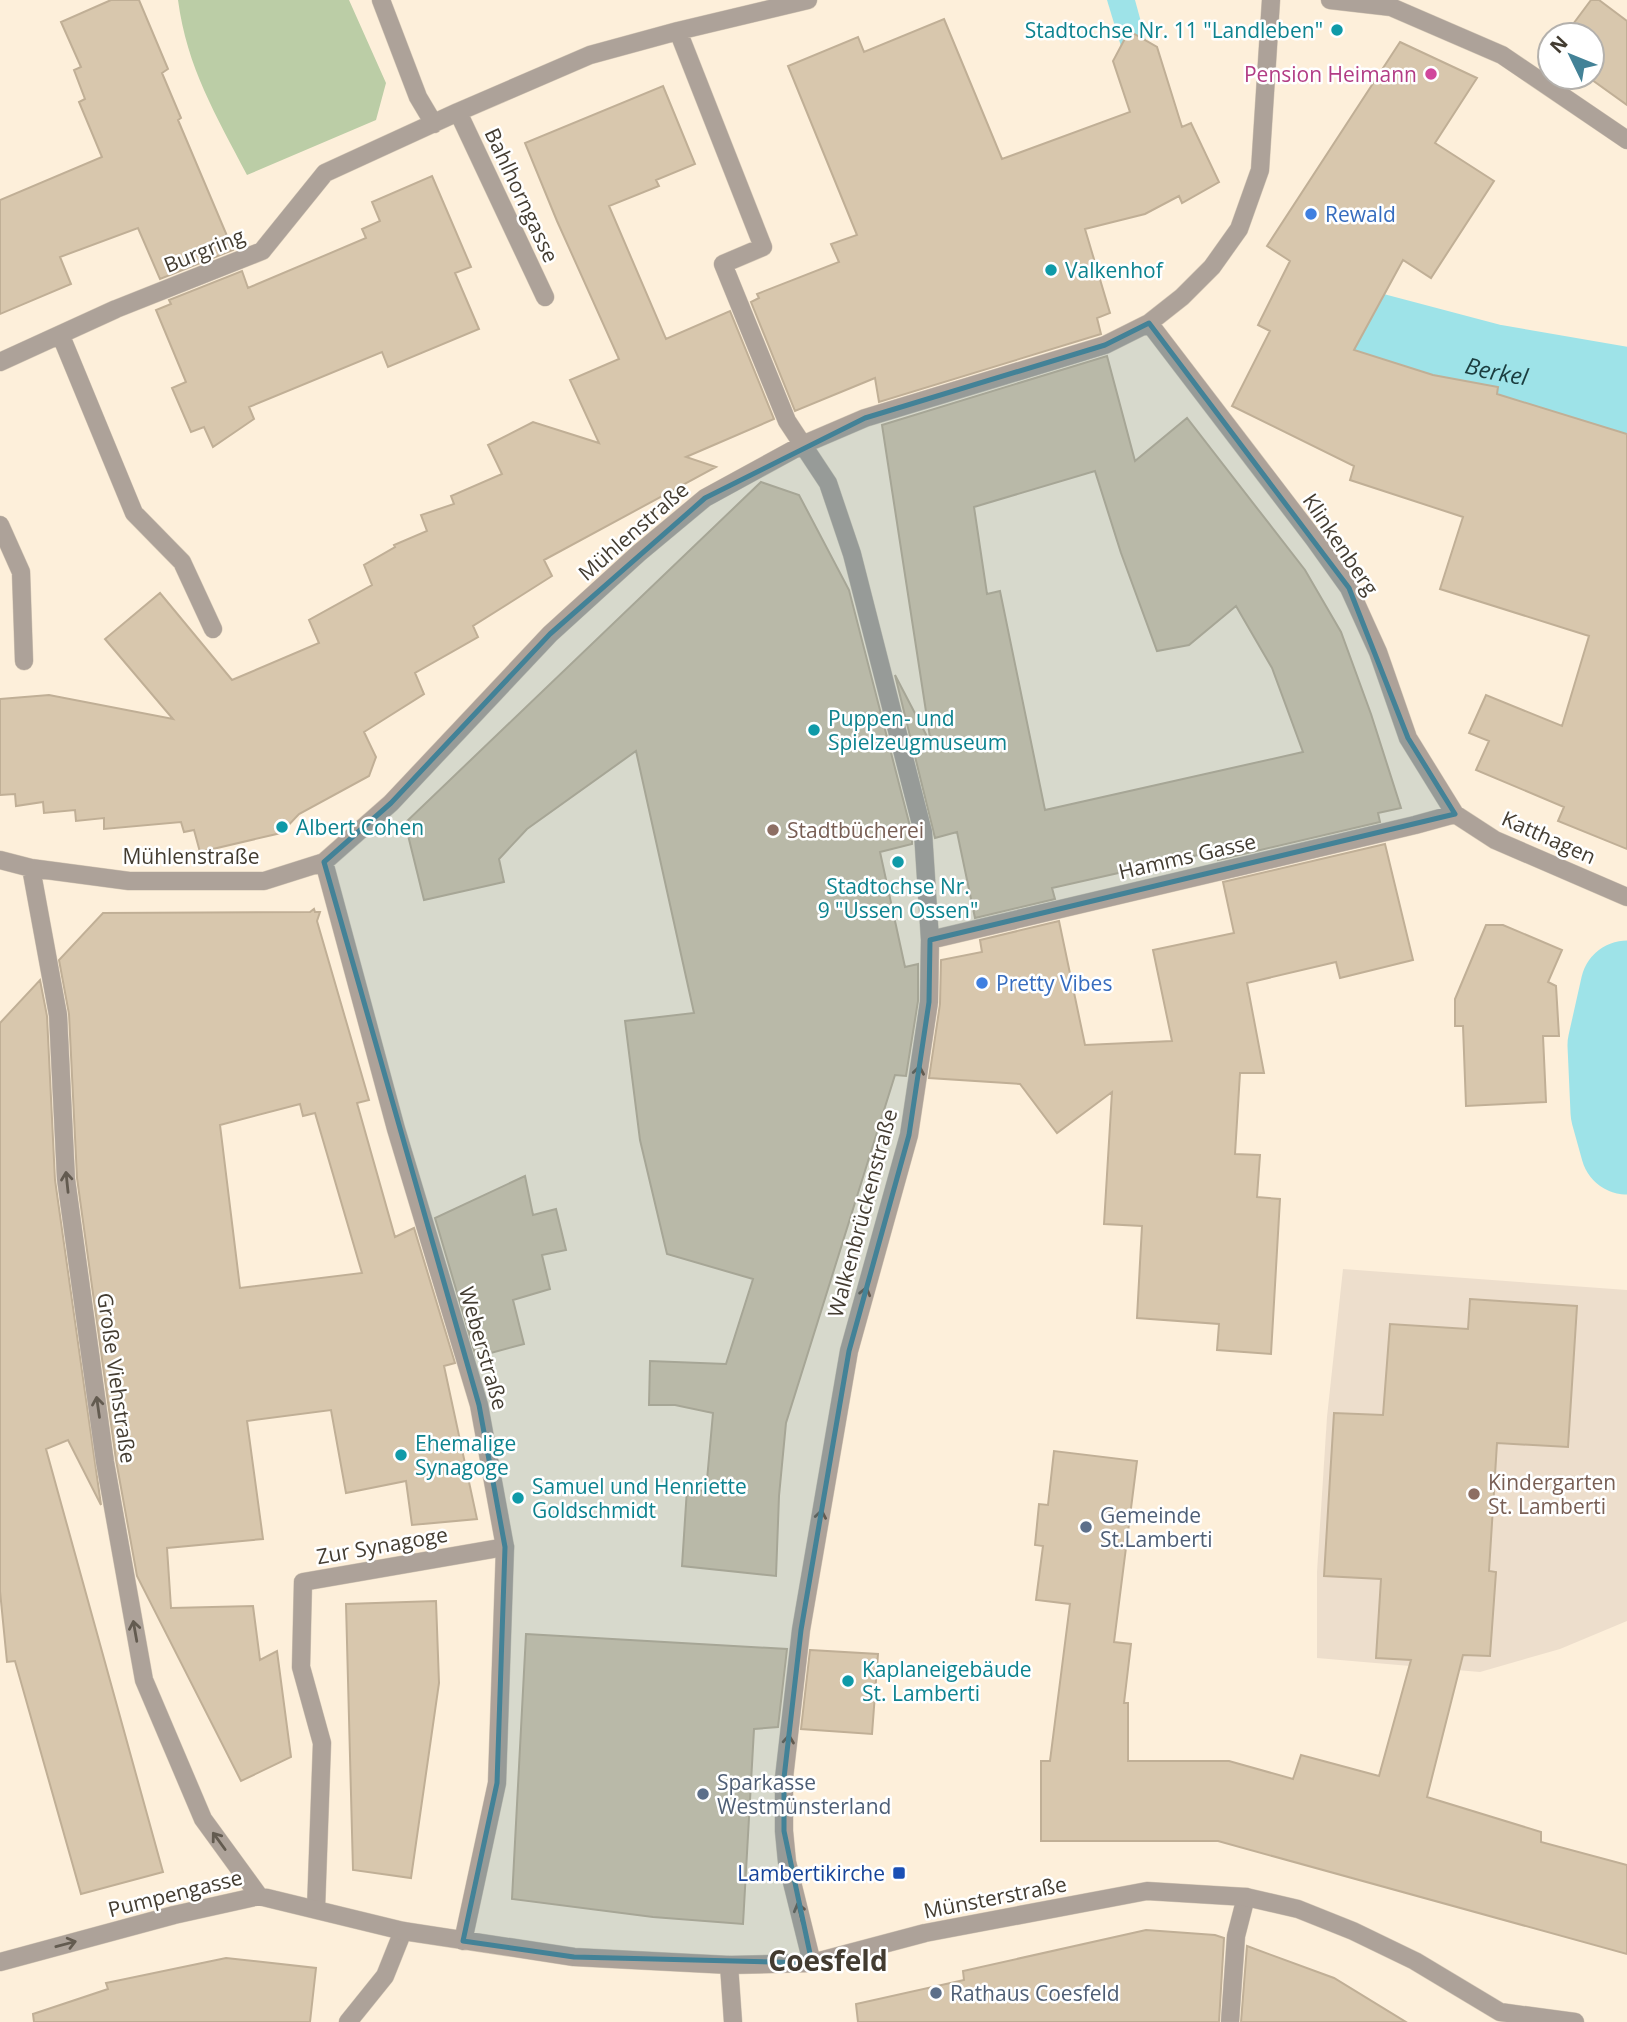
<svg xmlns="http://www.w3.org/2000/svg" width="1627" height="2022" font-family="'Open Sans',sans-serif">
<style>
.industrial{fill:#eddecc}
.green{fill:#bbcda6}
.water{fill:#9ee3e8}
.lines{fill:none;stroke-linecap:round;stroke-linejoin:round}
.river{stroke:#9ee3e8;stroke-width:93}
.building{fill:#d8c7ad;stroke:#c0af96;stroke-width:2;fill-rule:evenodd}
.service-casing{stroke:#d8cbb8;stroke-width:19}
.pedestrian-casing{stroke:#d8cbb8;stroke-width:19}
.minor-casing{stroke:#d8cbb8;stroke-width:19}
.service{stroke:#ada299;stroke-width:18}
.pedestrian{stroke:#ada299;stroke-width:18}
.minor{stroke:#ada299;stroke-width:18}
.oneway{stroke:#635b50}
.marked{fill:#438297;fill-opacity:0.2;stroke:#438297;stroke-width:5;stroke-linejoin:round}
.culture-dot{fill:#0f9aa8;stroke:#fff;stroke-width:2.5}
.hotel-dot{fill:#d1479c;stroke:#fff;stroke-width:2.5}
.shop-dot{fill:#3f7fe0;stroke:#fff;stroke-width:2.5}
.education-dot{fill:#8d6e63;stroke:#fff;stroke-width:2.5}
.service-dot{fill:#5c6f8a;stroke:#fff;stroke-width:2.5}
.transit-dot{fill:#1a4fb4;stroke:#fff;stroke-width:2.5}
.labels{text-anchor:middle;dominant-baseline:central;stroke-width:5;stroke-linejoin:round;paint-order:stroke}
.culture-label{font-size:21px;fill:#0d838f;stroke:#fff;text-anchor:start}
.hotel-label{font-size:21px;fill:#b23c85;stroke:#fff;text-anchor:end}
.street-label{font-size:21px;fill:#433c31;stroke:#fff}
.shop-label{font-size:21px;fill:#366cbe;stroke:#fff;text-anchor:start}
.education-label{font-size:21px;fill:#785e54;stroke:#fff;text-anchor:start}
.service-label{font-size:21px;fill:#4e5e75;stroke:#fff;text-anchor:start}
.transit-label{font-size:21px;fill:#164399;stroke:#fff;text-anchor:end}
.water-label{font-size:23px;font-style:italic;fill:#1b3d3f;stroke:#fff}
.district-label{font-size:28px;font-weight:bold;fill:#433c31;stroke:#fff}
</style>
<rect width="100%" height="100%" fill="#fdefda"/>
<path class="industrial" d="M1343,1269L1627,1290V1621L1560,1649L1480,1672L1317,1658V1572L1327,1417Z"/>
<path class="green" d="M178,0H349L386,83L376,120L247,175C216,115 187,68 178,0Z"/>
<path class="water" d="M1107,0H1135L1147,44L1123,53Z"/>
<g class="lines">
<g class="river">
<path id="s1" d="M1368,338L1489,370L1627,394"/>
<path d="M1627,987L1614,1045L1617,1112L1627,1148"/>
</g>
</g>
<path class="building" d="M111,0H139L168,69L162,73L181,118L178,120L233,250L160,279L138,228L60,257L71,284L0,314V200L102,157L79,102L85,99L74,70L81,67L61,22Z
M1591,0H1599L1627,21V105L1588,77H1592V35H1565Z
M944,19L1002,159L1130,112L1113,61L1129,31L1157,47L1182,127L1191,123L1219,182L1182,203L1179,196L1145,214L1085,229L1110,313L1097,318L1101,334L879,402L875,378L795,411L751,302L759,298L757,294L839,262L831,244L857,235L788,66L858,37L864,52Z
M1400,42L1477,78L1435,143L1494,181L1431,278L1403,260L1354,350L1433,375L1498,387L1497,394L1627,434V849L1558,821L1564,807L1476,770L1489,741L1469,733L1486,695L1562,726L1589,636L1440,589L1463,517L1350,480L1354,466L1232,406L1270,331L1258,325L1290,261L1267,246Z
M663,86L695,164L656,180L659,186L609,206L666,339L730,311L774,419L686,457L716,467L544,560L552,576L473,626L478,637L415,673L424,694L364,732L376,757L369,776L299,814L281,833L200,852L194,830L184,832L181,822L104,829V818L76,821L75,810L44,813L43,802L16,806L15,794L0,795V699L49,695L173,719L105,639L160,593L232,680L319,643L309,620L372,585L364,565L395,547L394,545L427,531L421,515L454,504L451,496L502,474L488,445L533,422L599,443L570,380L619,359L557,221L525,143Z
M432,176L471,267L455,273L479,329L388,367L382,352L249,407L254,419L213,447L204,427L191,432L172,388L186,382L156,310L171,304L169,300L242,271L248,288L366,238L362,229L380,221L372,202Z
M1107,356L1135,461L1187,418L1305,570L1341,632L1371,714L1401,808L1378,813L1380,822L1218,860L1216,851L1052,888L1055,899L975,918L957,832L935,838L895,675L931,744L882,425ZM1095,471L1121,553L1157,651L1189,645L1236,606L1272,668L1303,752L1045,810L1000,591L987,594L974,507Z
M761,482L799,495L849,590L912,834V844L880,852L905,967L918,964V1001L906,1076L895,1075L786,1423L779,1496L776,1576L682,1566L687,1489L706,1491L713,1413L675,1405H649L650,1361L726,1364L753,1279L667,1254L640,1140L625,1021L694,1013L636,751L527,829L499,859L504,882L424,900L405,823Z
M1385,844L1413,960L1340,978L1336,962L1247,983L1264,1073H1240L1235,1154L1260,1155L1257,1197L1280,1199L1271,1354L1217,1350L1219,1324L1137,1318L1142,1226L1104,1224L1112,1092L1057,1133L1020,1084L929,1078L940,1004L941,960L982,952L980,940L1059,921L1085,1045L1172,1041L1153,950L1234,933L1223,882Z
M314,909L315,912H320L317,921L369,1100L357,1103L395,1237L414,1228L455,1363L444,1366L477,1519L412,1525L406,1481L346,1493L331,1410L247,1421L263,1539L167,1548L171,1608L253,1606L260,1660L277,1651L291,1757L241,1781L137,1576L116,1460L77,1178L69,1014L59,960L103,913L310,912ZM300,1104L303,1116L315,1113L362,1273L240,1288L220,1125Z
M1486,925H1503L1562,950L1548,982L1556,986L1559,1036H1543L1546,1102L1466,1106L1463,1026H1455V999Z
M40,980L47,1016L55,1180L101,1505L68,1440L46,1449L163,1872L81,1894L15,1661L7,1662L0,1591V1023Z
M525,1176L533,1215L556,1209L566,1250L542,1255L550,1289L513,1300L524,1344L476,1357L435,1218Z
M1470,1299L1577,1306L1568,1447L1497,1443L1489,1571L1496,1572L1490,1656L1463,1655L1427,1797L1541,1832V1842L1627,1865V1954L1218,1841H1041V1761H1050L1070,1604L1036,1600L1043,1546L1035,1545L1039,1504L1048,1505L1054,1451L1137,1461L1114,1642L1131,1644L1124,1703H1128V1761H1229L1293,1779L1301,1755L1379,1776L1411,1660L1376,1658L1381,1579L1324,1576L1334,1413L1383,1415L1390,1324L1468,1329Z
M436,1601L439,1683L411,1878L353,1870L346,1604Z
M526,1634L787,1649L778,1727L754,1729L743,1924L653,1917L512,1899Z
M810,1650L878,1654L872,1734L801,1729Z
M1146,1930L1215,1935L1224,1938L1219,2022H858L856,2004L964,1980L963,1971Z
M1247,1946L1334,1978L1406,2022H1241Z
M226,1958L316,1968L310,2022H34L33,2014L108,1989L106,1983Z"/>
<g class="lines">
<g class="service-casing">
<path id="service" d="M316,1909L322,1743L301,1667L303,1582L505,1547
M1230,2022L1236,1936L1246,1897"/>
</g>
<g class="pedestrian-casing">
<path id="pedestrian" d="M729,1965L733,2022
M348,2022L385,1976L403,1931"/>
</g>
<g class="minor-casing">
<path id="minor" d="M381,0L418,97L434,124
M1330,0L1391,7L1502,55L1627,140
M678,31L763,247L723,264L787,421L828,483L852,554L923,832L930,940L929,1002L909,1135L849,1351L801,1630L784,1778V1831L787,1862L812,1963
M458,112L545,297
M1149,323L1314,539L1349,588L1378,652L1408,738L1455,814L1495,840L1627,897
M61,336L134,513L182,562L213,629
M0,362L116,309L262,251L325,173L458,112L590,55L678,31L808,0
M0,525L21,572L24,661
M0,860L31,868L129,881H264L324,862L391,803L550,634L639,553L705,498L802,445L865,418L1105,345L1149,323L1182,297L1212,267L1239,229L1260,170L1271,0
M324,862L396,1129L479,1405L505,1547L497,1783L463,1941
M31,868L58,1015L66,1179L105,1462L144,1680L203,1819L259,1896
M930,940L1415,825L1455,814
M0,1962L174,1915L259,1896L403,1931L574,1957L729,1965L812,1963L925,1933L1147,1891L1246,1897L1298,1909L1353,1931L1415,1961L1500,2012L1575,2022"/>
</g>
<use href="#service" class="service"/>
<use href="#pedestrian" class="pedestrian"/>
<use href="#minor" class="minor"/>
</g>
<defs><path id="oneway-shaft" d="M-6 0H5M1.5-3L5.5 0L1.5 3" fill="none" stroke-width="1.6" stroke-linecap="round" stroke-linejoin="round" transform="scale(1.75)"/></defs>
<g class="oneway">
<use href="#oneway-shaft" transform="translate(918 1076) rotate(-81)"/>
<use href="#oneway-shaft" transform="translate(67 1182) rotate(-96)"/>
<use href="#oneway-shaft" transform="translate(864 1297) rotate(-75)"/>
<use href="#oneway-shaft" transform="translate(98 1407) rotate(-98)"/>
<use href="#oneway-shaft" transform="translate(820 1520) rotate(-80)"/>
<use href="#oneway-shaft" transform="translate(135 1631) rotate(-100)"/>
<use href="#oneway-shaft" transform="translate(788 1745) rotate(-84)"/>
<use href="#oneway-shaft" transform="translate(219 1841) rotate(-126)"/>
<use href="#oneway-shaft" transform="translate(800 1913) rotate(-104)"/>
<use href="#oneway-shaft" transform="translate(66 1944) rotate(-15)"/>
</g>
<path class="marked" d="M1149,323L1349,588L1408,738L1455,814L930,940L929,1002L909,1135L849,1351L801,1630L784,1778V1831L812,1963L574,1957L463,1941L497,1783L505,1547L479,1405L324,862L391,803L550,634L705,498L865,418L1105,345Z"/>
<g class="culture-dot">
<circle cx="1337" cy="30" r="7"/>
<circle cx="1051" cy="270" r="7"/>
<circle cx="814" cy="730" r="7"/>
<circle cx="282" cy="827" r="7"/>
<circle cx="898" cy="862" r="7"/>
<circle cx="401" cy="1455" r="7"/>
<circle cx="518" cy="1498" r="7"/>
<circle cx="848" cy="1681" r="7"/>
</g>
<circle class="hotel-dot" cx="1431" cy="74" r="7"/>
<g class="shop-dot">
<circle cx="1311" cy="214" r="7"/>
<circle cx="982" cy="983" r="7"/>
</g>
<g class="education-dot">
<circle cx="773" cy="830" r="7"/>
<circle cx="1474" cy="1494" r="7"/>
</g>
<g class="service-dot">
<circle cx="1086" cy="1527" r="7"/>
<circle cx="703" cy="1794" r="7"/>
<circle cx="936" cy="1993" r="7"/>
</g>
<rect class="transit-dot" x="892" y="1866" width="14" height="14" rx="3.5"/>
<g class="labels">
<g class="culture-label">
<text x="1323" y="30" text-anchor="end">Stadtochse Nr. 11 "Landleben"</text>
<text x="1065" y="270">Valkenhof</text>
<text x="828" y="718">Puppen- und<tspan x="828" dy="24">Spielzeugmuseum</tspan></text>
<text x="296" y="827">Albert Cohen</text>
<text x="898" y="886" text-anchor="middle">Stadtochse Nr.<tspan x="898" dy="24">9 "Ussen Ossen"</tspan></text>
<text x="415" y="1443">Ehemalige<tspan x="415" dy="24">Synagoge</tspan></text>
<text x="532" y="1486">Samuel und Henriette<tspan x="532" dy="24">Goldschmidt</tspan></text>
<text x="862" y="1669">Kaplaneigebäude<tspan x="862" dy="24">St. Lamberti</tspan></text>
</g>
<g class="hotel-label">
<text x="1417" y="74">Pension Heimann</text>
</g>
<g class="street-label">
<text transform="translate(522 195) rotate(65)">Bahlhorngasse</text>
<text transform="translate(204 250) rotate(-22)">Burgring</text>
<text transform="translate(633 531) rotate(-41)">Mühlenstraße</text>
<text transform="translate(1341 544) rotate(56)">Klinkenberg</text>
<text transform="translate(1549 837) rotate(24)">Katthagen</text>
<text x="191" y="856">Mühlenstraße</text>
<text transform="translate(1187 856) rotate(-13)">Hamms Gasse</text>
<text transform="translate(862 1213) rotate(-75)">Walkenbrückenstraße</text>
<text transform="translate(484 1348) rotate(74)">Weberstraße</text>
<text transform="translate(117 1378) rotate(82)">Große Viehstraße</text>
<text transform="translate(382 1545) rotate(-10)">Zur Synagoge</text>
<text transform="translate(175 1893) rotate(-14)">Pumpengasse</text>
<text transform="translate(995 1897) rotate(-11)">Münsterstraße</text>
</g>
<g class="shop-label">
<text x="1325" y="214">Rewald</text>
<text x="996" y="983">Pretty Vibes</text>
</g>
<g class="education-label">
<text x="787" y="830">Stadtbücherei</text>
<text x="1488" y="1482">Kindergarten<tspan x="1488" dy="24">St. Lamberti</tspan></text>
</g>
<g class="service-label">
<text x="1100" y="1515">Gemeinde<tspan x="1100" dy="24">St.Lamberti</tspan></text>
<text x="717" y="1782">Sparkasse<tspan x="717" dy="24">Westmünsterland</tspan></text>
<text x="950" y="1993">Rathaus Coesfeld</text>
</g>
<g class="transit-label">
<text x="885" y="1873">Lambertikirche</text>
</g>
<g class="water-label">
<text stroke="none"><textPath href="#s1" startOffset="133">Berkel</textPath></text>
</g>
<g class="district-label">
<text x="828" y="1960">Coesfeld</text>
</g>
</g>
<g transform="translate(1571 56) rotate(313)"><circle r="33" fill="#ffffff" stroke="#b4b1ad" stroke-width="2"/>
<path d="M0-5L12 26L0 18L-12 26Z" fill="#438297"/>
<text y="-10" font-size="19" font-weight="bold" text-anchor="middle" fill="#433c31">N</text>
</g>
</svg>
